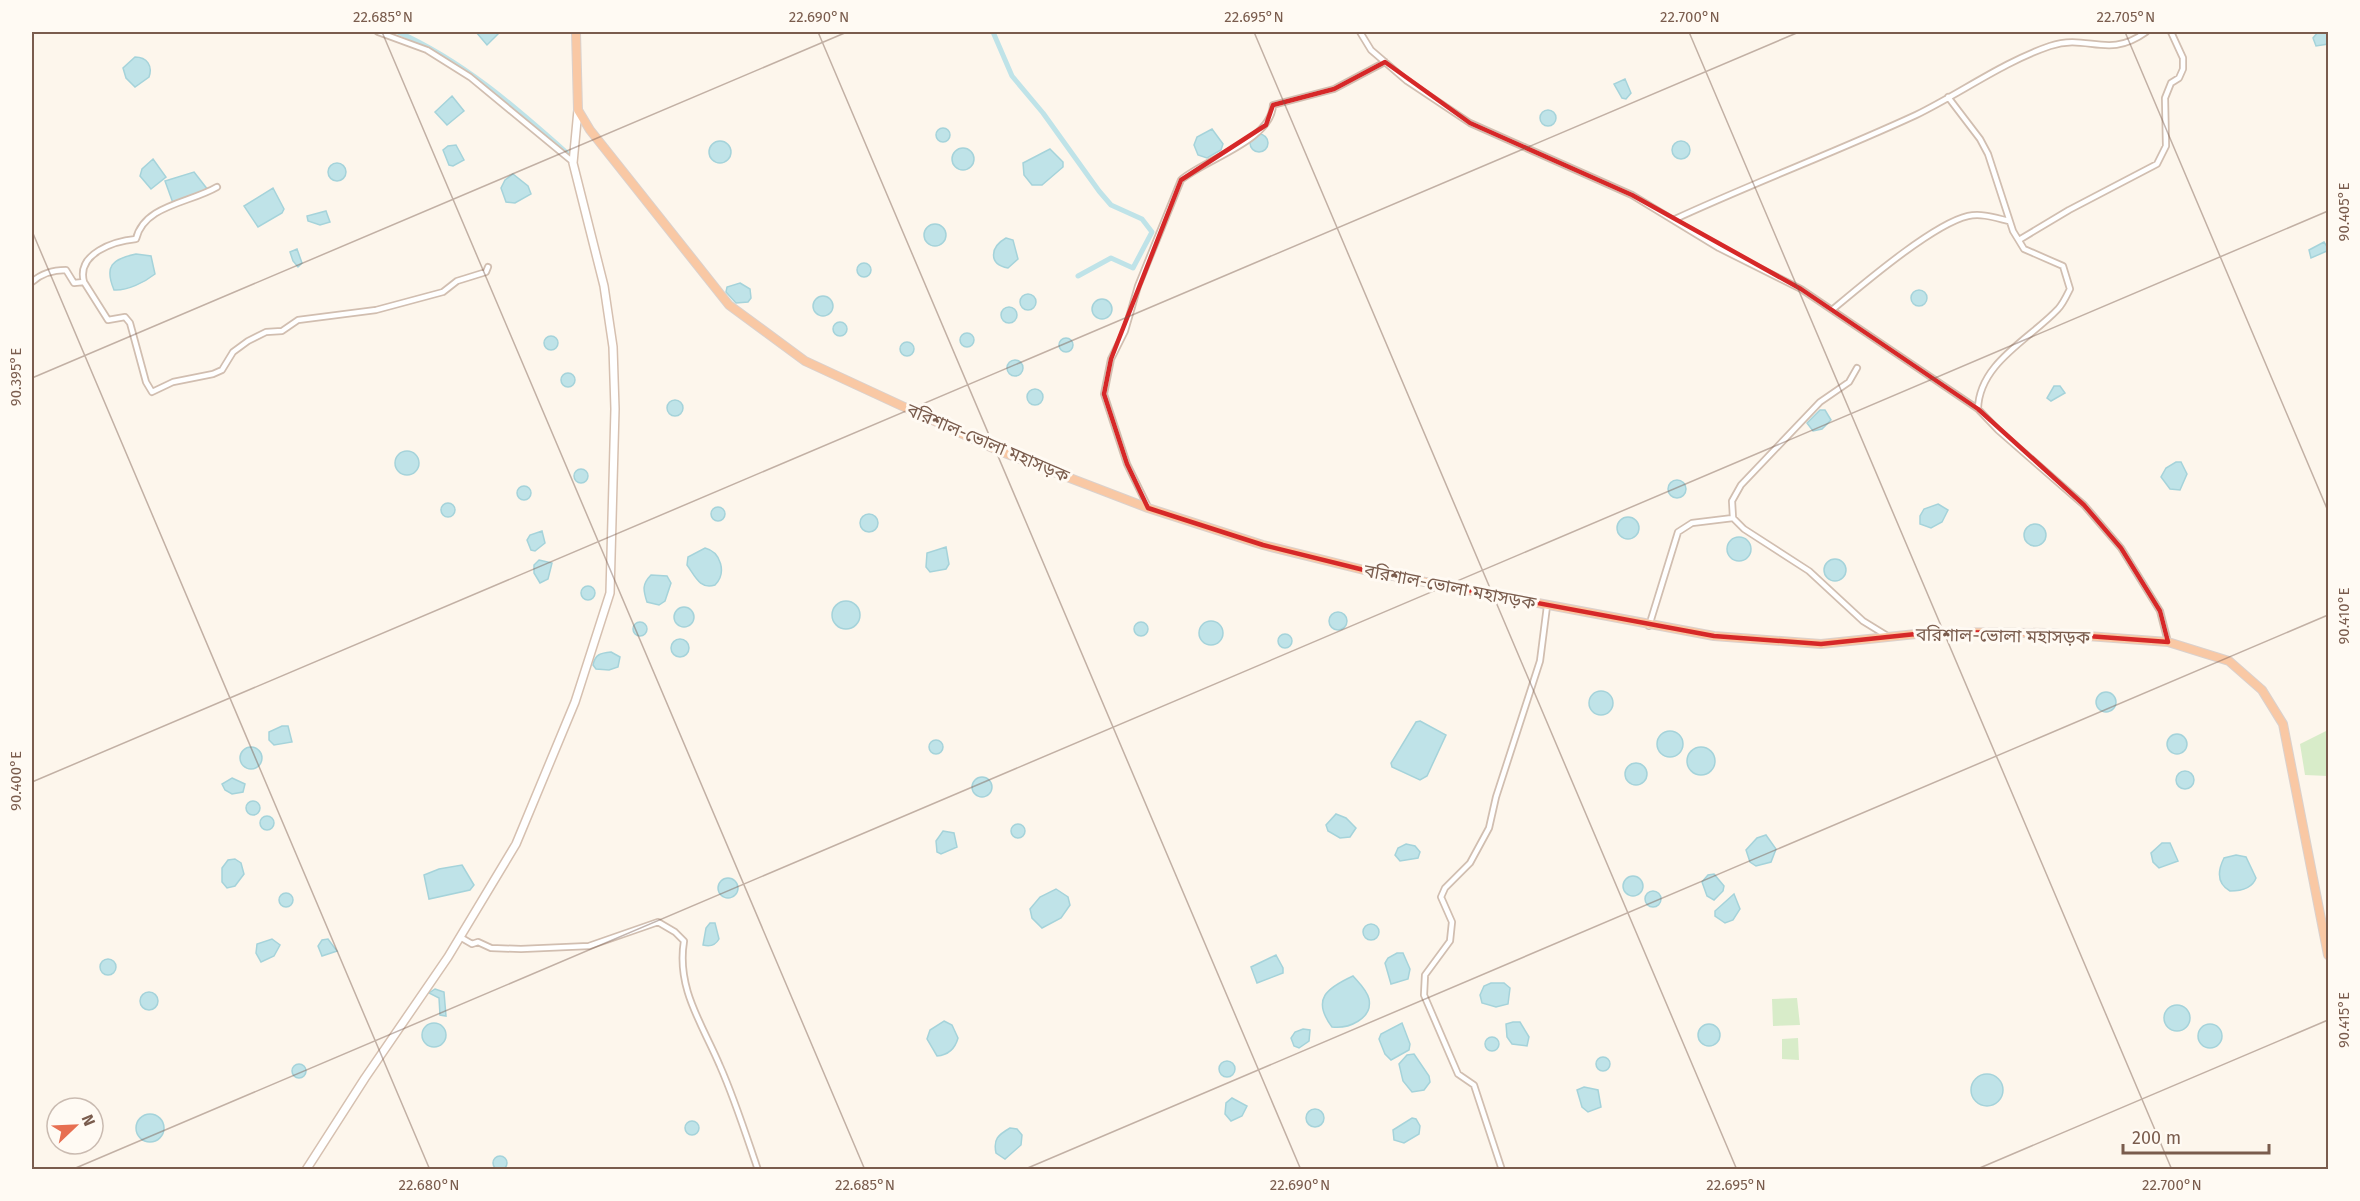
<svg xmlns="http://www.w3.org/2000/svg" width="2360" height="1201" font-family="'Fira Sans','Noto Sans Bengali',sans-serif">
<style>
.green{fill:#d8ecc9}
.water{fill:#bfe3e8;stroke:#a5d3da;stroke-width:1.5}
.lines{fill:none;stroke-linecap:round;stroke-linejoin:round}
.canal{stroke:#bfe3e8;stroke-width:5}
.minor-casing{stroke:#d1beb0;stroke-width:8}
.secondary-casing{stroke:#d6c0b0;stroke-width:10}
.trunk-casing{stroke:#dad1cd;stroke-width:10}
.minor{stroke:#fff;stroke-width:4.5}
.secondary{stroke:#fff;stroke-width:7}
.trunk{stroke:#f9c8a4;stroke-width:8}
.marked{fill:none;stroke:#d62828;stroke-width:4.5;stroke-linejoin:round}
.ticks{fill:none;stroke:#7a5c4d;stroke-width:1.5;stroke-opacity:0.45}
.labels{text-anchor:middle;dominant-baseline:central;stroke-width:6;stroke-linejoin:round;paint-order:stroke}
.street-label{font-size:18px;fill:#7a5c4d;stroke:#fffaf3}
.neatline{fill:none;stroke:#7a5c4d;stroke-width:2}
.ticks-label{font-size:15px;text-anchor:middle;fill:#7a5c4d}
</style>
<rect width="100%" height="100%" fill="#fdf6ec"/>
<path class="green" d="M2328,730V776L2305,775L2300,744Z
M1797,998L1800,1025L1773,1026L1772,999Z
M1798,1038L1799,1060L1782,1059V1039Z"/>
<path class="water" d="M476,32H500L487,45Z
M2318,32H2328V44L2316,46L2313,38Z
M135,57C147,57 153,66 149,77L135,87L126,78L123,68Z
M1625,79L1631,93L1626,99L1622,98L1614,84Z
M452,96L464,111L447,125L435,112Z
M1540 118a8 8 0 1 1 16 0a8 8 0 1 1-16 0Z
M936 135a7 7 0 1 1 14 0a7 7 0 1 1-14 0Z
M1212,129L1223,144L1221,150L1207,158L1198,155L1194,145L1197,137Z
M1250 143a9 9 0 1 1 18 0a9 9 0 1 1-18 0Z
M709 152a11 11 0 1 1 22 0a11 11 0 1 1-22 0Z
M1672 150a9 9 0 1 1 18 0a9 9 0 1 1-18 0Z
M456,145L464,160L453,166L449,165L443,150L448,146Z
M952 159a11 11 0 1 1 22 0a11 11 0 1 1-22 0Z
M1050,149L1063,162V167L1042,185H1032L1024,175L1023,163Z
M153,159L166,177L151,189L140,176L142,169Z
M328 172a9 9 0 1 1 18 0a9 9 0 1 1-18 0Z
M194,172L208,190L173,203L165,181Z
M513,174L528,186L531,194L515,203L506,202L501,188L505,180Z
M273,188L284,209L282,213L258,227L244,206Z
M326,211L330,222L320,225L308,221L307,216Z
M924 235a11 11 0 1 1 22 0a11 11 0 1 1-22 0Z
M1006,238L1013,240L1018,259L1008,268C988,264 990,247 1006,238Z
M2324,242L2328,248L2327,251L2311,258L2309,250Z
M297,249L302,263L298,267L293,261L290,252Z
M136,254L151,256L155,274C145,282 127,291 114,290C104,266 112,259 136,254Z
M857 270a7 7 0 1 1 14 0a7 7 0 1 1-14 0Z
M740,283L750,289L751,298L748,302L736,303L726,292L727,287Z
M1911 298a8 8 0 1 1 16 0a8 8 0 1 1-16 0Z
M1020 302a8 8 0 1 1 16 0a8 8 0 1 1-16 0Z
M813 306a10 10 0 1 1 20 0a10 10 0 1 1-20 0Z
M1092 309a10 10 0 1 1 20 0a10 10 0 1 1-20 0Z
M1001 315a8 8 0 1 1 16 0a8 8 0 1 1-16 0Z
M833 329a7 7 0 1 1 14 0a7 7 0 1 1-14 0Z
M960 340a7 7 0 1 1 14 0a7 7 0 1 1-14 0Z
M544 343a7 7 0 1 1 14 0a7 7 0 1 1-14 0Z
M1059 345a7 7 0 1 1 14 0a7 7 0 1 1-14 0Z
M900 349a7 7 0 1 1 14 0a7 7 0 1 1-14 0Z
M1007 368a8 8 0 1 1 16 0a8 8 0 1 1-16 0Z
M561 380a7 7 0 1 1 14 0a7 7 0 1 1-14 0Z
M2054,386H2060L2065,393L2051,401L2047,398Z
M1027 397a8 8 0 1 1 16 0a8 8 0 1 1-16 0Z
M667 408a8 8 0 1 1 16 0a8 8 0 1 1-16 0Z
M1820,410H1825L1831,420L1822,429L1813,431L1807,423Z
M395 463a12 12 0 1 1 24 0a12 12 0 1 1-24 0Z
M2176,462H2181L2187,474L2180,490L2170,489L2161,477L2166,468Z
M574 476a7 7 0 1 1 14 0a7 7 0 1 1-14 0Z
M1668 489a9 9 0 1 1 18 0a9 9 0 1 1-18 0Z
M517 493a7 7 0 1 1 14 0a7 7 0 1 1-14 0Z
M441 510a7 7 0 1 1 14 0a7 7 0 1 1-14 0Z
M1938,504L1948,510L1942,522L1931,528L1920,524V516L1924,509Z
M711 514a7 7 0 1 1 14 0a7 7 0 1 1-14 0Z
M860 523a9 9 0 1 1 18 0a9 9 0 1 1-18 0Z
M1617 528a11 11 0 1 1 22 0a11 11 0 1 1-22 0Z
M2024 535a11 11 0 1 1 22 0a11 11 0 1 1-22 0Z
M542,531L545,543L535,551L531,550L527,540L530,535Z
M1727 549a12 12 0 1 1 24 0a12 12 0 1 1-24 0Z
M946,547L949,564L946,569L930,572L926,567L927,553Z
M705,548C721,552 727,573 715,585C700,590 695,576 687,565L688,557Z
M1824 570a11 11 0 1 1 22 0a11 11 0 1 1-22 0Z
M539,560L552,563L548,579L540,583L534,573V565Z
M651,575L667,576L671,583L665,601L659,605L647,602C643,590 642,584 651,575Z
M581 593a7 7 0 1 1 14 0a7 7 0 1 1-14 0Z
M832 615a14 14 0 1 1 28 0a14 14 0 1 1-28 0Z
M674 617a10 10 0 1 1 20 0a10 10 0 1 1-20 0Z
M1329 621a9 9 0 1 1 18 0a9 9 0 1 1-18 0Z
M1199 633a12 12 0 1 1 24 0a12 12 0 1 1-24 0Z
M633 629a7 7 0 1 1 14 0a7 7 0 1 1-14 0Z
M1134 629a7 7 0 1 1 14 0a7 7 0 1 1-14 0Z
M1278 641a7 7 0 1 1 14 0a7 7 0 1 1-14 0Z
M671 648a9 9 0 1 1 18 0a9 9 0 1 1-18 0Z
M611,652L620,657L618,667L609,670L596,669L593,665C595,654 601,653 611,652Z
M1589 703a12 12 0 1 1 24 0a12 12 0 1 1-24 0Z
M2096 702a10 10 0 1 1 20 0a10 10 0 1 1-20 0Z
M1420,721L1446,735L1427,776L1420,780L1392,767L1391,763L1416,722Z
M282,726H288L292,742L274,745L269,740V732Z
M1657 744a13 13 0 1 1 26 0a13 13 0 1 1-26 0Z
M2167 744a10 10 0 1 1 20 0a10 10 0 1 1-20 0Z
M929 747a7 7 0 1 1 14 0a7 7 0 1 1-14 0Z
M1687 761a14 14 0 1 1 28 0a14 14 0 1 1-28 0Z
M240 758a11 11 0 1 1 22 0a11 11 0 1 1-22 0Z
M1625 774a11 11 0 1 1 22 0a11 11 0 1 1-22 0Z
M2176 780a9 9 0 1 1 18 0a9 9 0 1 1-18 0Z
M972 787a10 10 0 1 1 20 0a10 10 0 1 1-20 0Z
M232,778L245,784L243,792L232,794L225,790L222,784Z
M246 808a7 7 0 1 1 14 0a7 7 0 1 1-14 0Z
M1336,814L1346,818L1356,828L1350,837L1340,838L1328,831L1326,825Z
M260 823a7 7 0 1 1 14 0a7 7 0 1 1-14 0Z
M1011 831a7 7 0 1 1 14 0a7 7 0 1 1-14 0Z
M943,831L954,833L957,847L941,854L937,852L936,841Z
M1766,835L1776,849L1771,862L1756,866L1750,862L1746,850L1757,838Z
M2162,843H2170L2178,861L2159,868L2153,862L2151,853Z
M1406,844L1415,846L1420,852L1418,858L1400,861L1395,855L1398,848Z
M2236,855L2246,857L2256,878C2252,889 2241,891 2230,891C2216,883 2218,870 2224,858Z
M235,859L241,863L244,874L235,886L227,888L222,882V868L228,860Z
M462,865L474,885L470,890L429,899L424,875L439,869Z
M1714,874L1724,886L1723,891L1714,900L1707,896L1702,882L1708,875Z
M1623 886a10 10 0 1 1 20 0a10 10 0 1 1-20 0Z
M718 888a10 10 0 1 1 20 0a10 10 0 1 1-20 0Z
M1056,889L1068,897L1070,905L1061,918L1042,928L1032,918L1030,909L1040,897Z
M1645 899a8 8 0 1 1 16 0a8 8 0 1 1-16 0Z
M279 900a7 7 0 1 1 14 0a7 7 0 1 1-14 0Z
M1734,894L1740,909L1733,920L1725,923L1715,916V911Z
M710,923H715L719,939C715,946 710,947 703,945L706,928Z
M1363 932a8 8 0 1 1 16 0a8 8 0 1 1-16 0Z
M272,939L280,945L274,956L261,962L256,953L257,944Z
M328,939L337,951L322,956L318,946L322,940Z
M1397,953H1403L1410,969L1408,979L1391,984L1385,963L1388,958Z
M1276,955L1283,968V973L1257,983L1251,967Z
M100 967a8 8 0 1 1 16 0a8 8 0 1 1-16 0Z
M1353,976C1359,983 1367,990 1369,999C1373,1019 1348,1029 1332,1027C1311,999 1327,988 1353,976Z
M1491,983H1504L1510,988L1508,1004L1496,1007L1482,1003L1480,995L1484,986Z
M435,989L444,992L446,1016L440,1015L439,998L429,993Z
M140 1001a9 9 0 1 1 18 0a9 9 0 1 1-18 0Z
M2164 1018a13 13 0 1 1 26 0a13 13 0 1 1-26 0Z
M944,1021L952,1025L958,1038C955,1049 949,1055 937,1056L927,1039L930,1030Z
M1513,1022H1520L1529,1037L1527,1046L1512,1044L1507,1037L1506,1024Z
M422 1035a12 12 0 1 1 24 0a12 12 0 1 1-24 0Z
M1402,1023L1410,1044L1409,1050L1391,1060L1385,1054L1379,1039L1381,1034Z
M2198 1036a12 12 0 1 1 24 0a12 12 0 1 1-24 0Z
M1698 1035a11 11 0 1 1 22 0a11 11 0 1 1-22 0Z
M1303,1029L1310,1030L1309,1041L1299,1048L1294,1046L1291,1038L1295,1032Z
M1485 1044a7 7 0 1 1 14 0a7 7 0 1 1-14 0Z
M1414,1054L1429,1076L1430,1082L1424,1090L1412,1092L1403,1081L1399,1064L1407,1055Z
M1596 1064a7 7 0 1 1 14 0a7 7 0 1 1-14 0Z
M1219 1069a8 8 0 1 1 16 0a8 8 0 1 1-16 0Z
M292 1071a7 7 0 1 1 14 0a7 7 0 1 1-14 0Z
M1971 1090a16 16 0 1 1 32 0a16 16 0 1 1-32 0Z
M1584,1087L1598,1090L1601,1107L1588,1112L1582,1107L1577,1090Z
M1232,1098L1247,1106L1242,1116L1231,1121L1225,1114L1226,1103Z
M1306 1118a9 9 0 1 1 18 0a9 9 0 1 1-18 0Z
M136 1128a14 14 0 1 1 28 0a14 14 0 1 1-28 0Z
M1412,1118L1416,1119L1420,1126L1419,1134L1404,1143L1394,1140L1393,1130Z
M685 1128a7 7 0 1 1 14 0a7 7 0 1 1-14 0Z
M1010,1128L1017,1129L1022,1135L1021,1145L1005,1159L996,1153C993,1139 998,1135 1010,1128Z
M493 1163a7 7 0 1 1 14 0a7 7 0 1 1-14 0Z"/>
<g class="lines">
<path class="canal" d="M398,32C463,61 514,106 567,153
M993,32L1012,76L1043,113L1099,191L1111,205L1142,219L1152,232L1133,268L1111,258L1078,276"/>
<g class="minor-casing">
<path id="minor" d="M378,32L427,50L470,77L573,162
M1360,32L1371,50L1407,81L1470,123L1632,195L1719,248L1801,289L1978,409
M1948,97L1980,139L1988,154L2013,231L2024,249L2063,266L2070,289C2067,295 2063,304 2058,309C2030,339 1979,363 1978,409L1998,430L2084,505L2121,548L2160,611L2168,642
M217,187C190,203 144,205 136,239C115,241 76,253 84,282L108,320L125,317L130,323L146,382L152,392L173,382L213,374L222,370L233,352L248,341L266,332L282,331L298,320L376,310L443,292L457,281L486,272L488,267
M1673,220C1753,183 1836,152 1916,115C1961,93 2003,62 2050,46C2088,33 2107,60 2146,32
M2019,240L2069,210L2157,164L2166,146L2165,98L2171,83L2179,78L2183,69V58L2171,32
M32,282C42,273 53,270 66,270L74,283L84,282
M1832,310C1862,285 1933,224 1968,216C1982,213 1996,218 2009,221
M1857,368L1849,382L1820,402L1741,485L1732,501L1733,518L1744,529L1809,571L1863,621L1889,637
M1148,507L1127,464L1104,394L1111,359L1125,331L1138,286L1181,180C1205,159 1271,141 1273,105L1334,89L1385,62
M1649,626L1678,532L1692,523L1733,518
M460,937L472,944L478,942L491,948L521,949L589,946L658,922L675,932L684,941C676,989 703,1025 720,1066C735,1100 746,1135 758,1170
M1502,1170L1474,1085L1458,1074L1424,995L1425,975L1450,941L1452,922L1441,897L1445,888L1470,863L1489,828L1496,797L1540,661L1547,606"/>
</g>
<g class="secondary-casing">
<path id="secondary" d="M306,1170L365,1078L448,957L516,844L575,702L610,593L615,409L613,347L604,286L573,163L578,110"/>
</g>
<g class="trunk-casing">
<path id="trunk" d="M576,32L578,110L590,130L729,305L805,361L997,450L1148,508L1263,545L1372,572L1714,636L1821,644L1935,632L2047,633L2168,642L2229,661L2262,690L2283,724L2328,955"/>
</g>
<use href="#minor" class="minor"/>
<use href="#secondary" class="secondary"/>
<use href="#trunk" class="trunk"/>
</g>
<path class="marked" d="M1385,62L1470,123L1632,195L1801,289L1978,409L2084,505L2121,548L2160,611L2168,642L2047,633L1935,632L1821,644L1714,636L1372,572L1263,545L1148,508L1127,464L1104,394L1111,359L1181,180L1266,125L1273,105L1334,89Z"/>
<path class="ticks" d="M382,32L865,1170M818,32L1301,1170M1254,32L1737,1170M1689,32L2172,1170M2125,32L2328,511M32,231L430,1170M32,378L847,32M32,782L1799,32M71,1170L2328,211M1023,1170L2328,615M1975,1170L2328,1020"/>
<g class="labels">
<g class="street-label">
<text transform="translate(988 443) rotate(23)">বরিশাল-ভোলা মহাসড়ক</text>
<text transform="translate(1450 587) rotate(11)">বরিশাল-ভোলা মহাসড়ক</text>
<text transform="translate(2003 636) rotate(1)">বরিশাল-ভোলা মহাসড়ক</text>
</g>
</g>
<rect width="2360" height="1201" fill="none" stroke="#fffaf3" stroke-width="66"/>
<g transform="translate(75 1126) rotate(67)"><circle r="28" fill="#fffaf3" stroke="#cabbb1" stroke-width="1.5"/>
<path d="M0-4.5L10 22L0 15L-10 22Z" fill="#e76f51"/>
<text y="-9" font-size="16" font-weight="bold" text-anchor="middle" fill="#7a5c4d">N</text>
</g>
<path d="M2123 1144v9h146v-9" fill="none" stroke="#7a5c4d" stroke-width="3"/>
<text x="2132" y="1144" font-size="18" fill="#7a5c4d" stroke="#fffaf3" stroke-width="4.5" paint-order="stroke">200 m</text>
<rect x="33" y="33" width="2294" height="1135" class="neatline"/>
<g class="ticks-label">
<text x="383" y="22">22.685°N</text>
<text x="819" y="22">22.690°N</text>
<text x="1254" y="22">22.695°N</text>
<text x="1690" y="22">22.700°N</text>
<text x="2126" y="22">22.705°N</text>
<text transform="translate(2344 212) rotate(-90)" y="5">90.405°E</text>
<text transform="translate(16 377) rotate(-90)" y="5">90.395°E</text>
<text transform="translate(2344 616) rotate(-90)" y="5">90.410°E</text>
<text transform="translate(16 781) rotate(-90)" y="5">90.400°E</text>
<text transform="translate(2344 1020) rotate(-90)" y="5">90.415°E</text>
<text x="429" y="1190">22.680°N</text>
<text x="865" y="1190">22.685°N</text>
<text x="1300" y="1190">22.690°N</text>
<text x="1736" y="1190">22.695°N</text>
<text x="2172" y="1190">22.700°N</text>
</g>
</svg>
